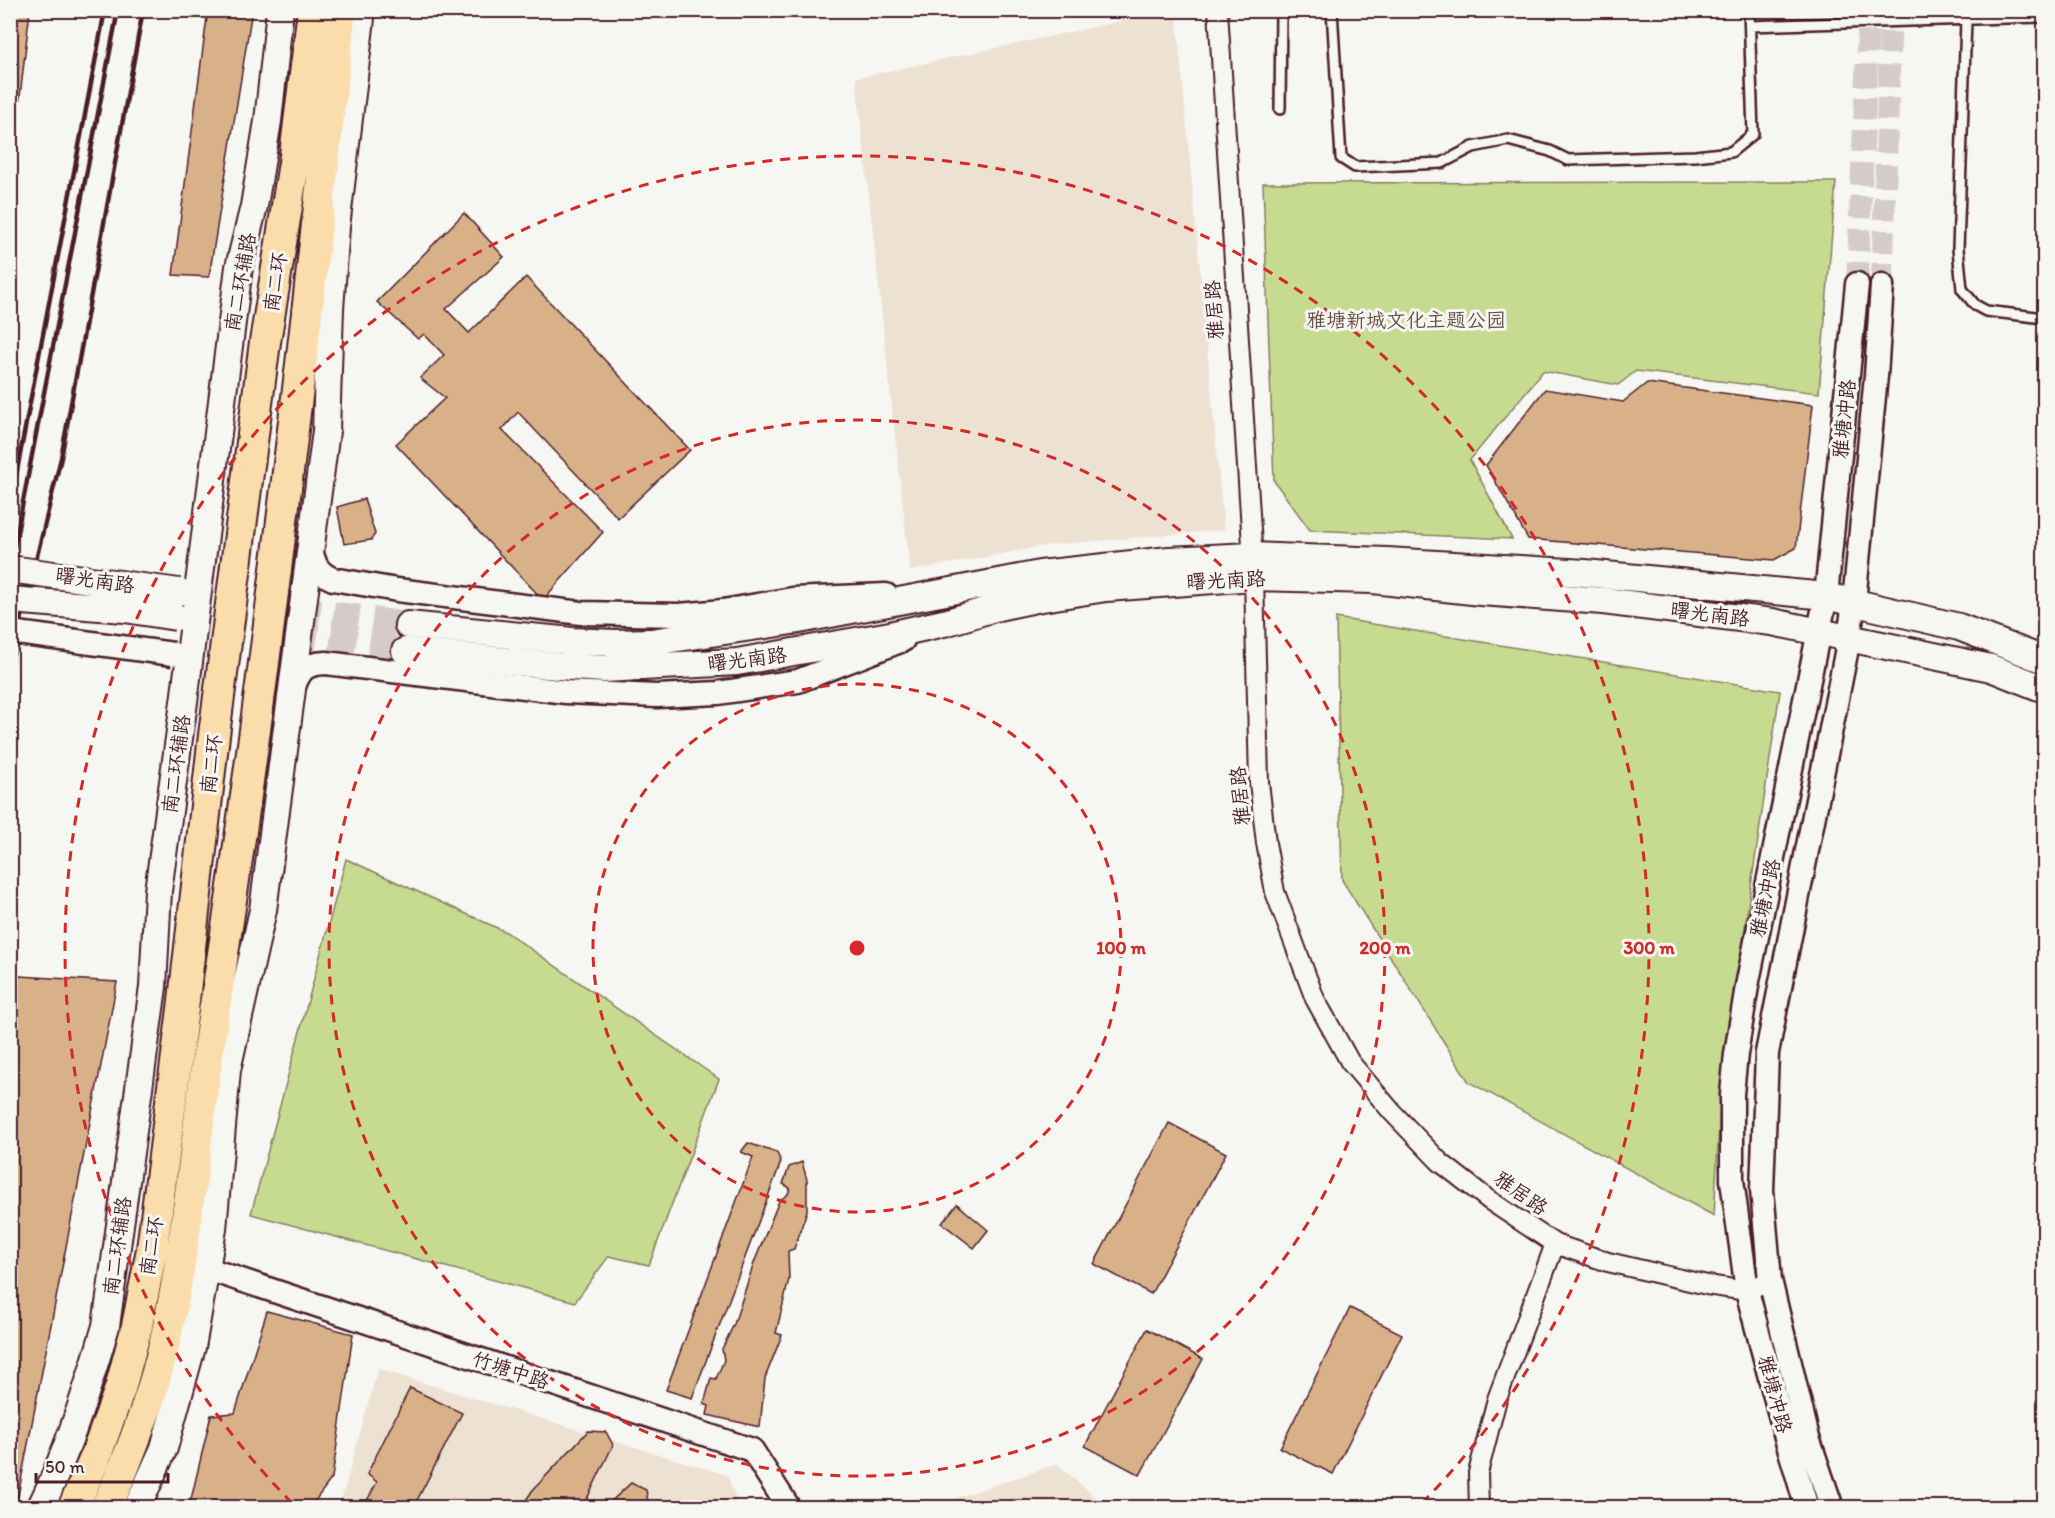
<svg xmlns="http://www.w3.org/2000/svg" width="2055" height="1518" font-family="Itim,'LXGW WenKai TC',sans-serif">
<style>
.built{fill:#ede1d2}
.green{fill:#c7db90;stroke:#887d5e;stroke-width:1.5}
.building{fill:#d8b189;stroke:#4a1f2b;stroke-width:1.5}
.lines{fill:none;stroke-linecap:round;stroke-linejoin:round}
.tertiary-tunnel{stroke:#d4cbca;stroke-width:22;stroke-dasharray:22 11;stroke-linecap:butt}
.secondary-tunnel{stroke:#d4cbca;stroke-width:26;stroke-dasharray:26 13;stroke-linecap:butt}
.service-casing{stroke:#4a1f2b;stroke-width:14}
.minor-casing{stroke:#4a1f2b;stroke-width:22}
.tertiary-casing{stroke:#4a1f2b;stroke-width:27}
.secondary-casing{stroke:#4a1f2b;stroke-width:30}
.trunk-casing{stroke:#4a1f2b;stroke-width:34}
.service{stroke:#f6f6f2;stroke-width:9}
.minor{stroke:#f6f6f2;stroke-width:18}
.tertiary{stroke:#f6f6f2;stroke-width:22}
.secondary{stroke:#f6f6f2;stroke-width:26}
.trunk{stroke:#faddab;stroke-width:30}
.rail{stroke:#4a1f2b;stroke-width:4.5}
.tertiary-bridge-casing{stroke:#4a1f2b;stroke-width:27;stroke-linecap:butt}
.secondary-bridge-casing{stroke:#4a1f2b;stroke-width:30;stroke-linecap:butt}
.tertiary-bridge{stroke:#f6f6f2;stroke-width:22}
.secondary-bridge{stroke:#f6f6f2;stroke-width:26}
.ring{fill:none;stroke:#d62828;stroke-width:3;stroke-dasharray:10 8}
.labels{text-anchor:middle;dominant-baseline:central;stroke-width:6;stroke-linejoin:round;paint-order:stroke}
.street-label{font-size:20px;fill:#4a1f2b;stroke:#f6f6f2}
.park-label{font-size:20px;fill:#694e44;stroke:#f6f6f2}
.centre{fill:#d62828;stroke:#f6f6f2;stroke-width:3}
.ring-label{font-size:18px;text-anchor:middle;font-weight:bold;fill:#d62828;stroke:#f6f6f2;stroke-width:6;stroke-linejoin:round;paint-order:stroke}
</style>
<rect width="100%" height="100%" fill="#f6f6f2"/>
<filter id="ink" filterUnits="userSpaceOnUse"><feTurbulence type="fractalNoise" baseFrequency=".0167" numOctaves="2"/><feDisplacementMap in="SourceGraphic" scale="12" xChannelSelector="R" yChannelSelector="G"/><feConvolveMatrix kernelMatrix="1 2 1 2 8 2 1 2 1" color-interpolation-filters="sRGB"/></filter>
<g filter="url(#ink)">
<path class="built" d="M1168,11H1176L1224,530L1050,545L910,571L856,78Z
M378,1369L727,1475L739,1507L339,1508Z
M1057,1464L1107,1507H932V1506Z"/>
<path class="green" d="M1836,182L1819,393L1636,371L1618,385L1543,371L1470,460L1512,539L1310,530L1274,481L1263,183Z
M1336,618L1780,691L1721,1088L1714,1216L1469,1082L1342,880Z
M346,859L506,932L719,1079L649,1265L609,1256L575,1302L251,1214Z"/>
<path class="building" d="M10,10H30L10,183Z
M208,10H252L209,277L173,275Z
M464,213L504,257L446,309L469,333L526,277L690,450L618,518L518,412L502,430L603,532L543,600L396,444L445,398L420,378L444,355L424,334L418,339L377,302Z
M1647,383L1813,405L1796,548L1774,560L1528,539L1486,465L1545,389L1623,402Z
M364,499L375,534L371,540L344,544L337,507Z
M19,976L117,982L18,1496L10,1508V1020Z
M1169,1123L1226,1153L1151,1294L1094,1264Z
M748,1143L777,1153L781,1162L692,1398L666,1390L753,1157L741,1152Z
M802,1162L807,1180V1211L794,1249L788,1251L789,1279L776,1333L782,1335L765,1378L760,1427L707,1415L709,1406L704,1404L711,1378L716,1379L724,1360L722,1349L734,1324L754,1263L779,1201L788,1194L790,1188L783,1184L789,1167Z
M957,1204L988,1230L974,1248L942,1223Z
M1350,1308L1402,1334L1333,1474L1280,1448Z
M267,1311L353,1334L332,1478L314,1502L312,1508H189L211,1415L235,1413Z
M1147,1329L1203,1359L1140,1475L1085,1446Z
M410,1388L462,1413L413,1508H363L377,1482L367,1474Z
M588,1431L606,1432L613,1445L586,1501L598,1508H521L532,1491Z
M631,1483L646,1490L649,1508H604Z"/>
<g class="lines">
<path class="tertiary-tunnel" d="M1857,284L1869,10
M1882,285L1891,10"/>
<path class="secondary-tunnel" d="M179,592L408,625
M176,617L405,651"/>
<g class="service-casing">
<path id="service" d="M1332,10L1341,158L1355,167L1442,163L1473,147L1508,140L1550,151L1568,160L1695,156L1731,152L1753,134L1749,10
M1966,20L1958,249L1962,289L1975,305L1986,311L2044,318
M1750,26L2044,17
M1280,109L1281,10"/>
</g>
<g class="minor-casing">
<path id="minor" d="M1218,10L1254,577L1259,782L1266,843L1275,892L1315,999L1350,1062L1392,1112L1440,1162L1489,1200L1555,1244L1608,1262L1707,1285L1747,1291L1770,1280
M1479,1508L1478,1473L1497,1399L1555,1244"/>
</g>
<g class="tertiary-casing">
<path id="tertiary" d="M311,549C314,564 318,573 333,579L397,590L581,613L679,615L723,611L792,599L886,595
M294,686C301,668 306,664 326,663L566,692L657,696L718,693L798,681L903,640
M205,1268L752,1450L789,1508
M1807,1508L1785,1434L1747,1291L1732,1180V1094L1736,1054L1747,986L1826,596L1857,284
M1832,1508L1808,1438L1770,1280L1762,1190L1767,1053L1849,638L1854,602L1876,376L1882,285"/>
</g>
<g class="secondary-casing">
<path id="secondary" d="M408,625L572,641L615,643L651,642L799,620L1040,574L1169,560L1252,556L1387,561L1585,573L1826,596L1959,627L2044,660
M405,651L558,666L604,669L737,662L890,635L948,622L998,607L1036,599L1106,588L1254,577L1373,580L1481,592L1603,601L1772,622L1991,668L2044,689
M40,1508C49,1491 56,1473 63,1456C80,1413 93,1370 106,1326L153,987L158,891L184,702L239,267L254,206L268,121L280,10
M137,1508L164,1448L192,1347L213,1229L227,1070L263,910L326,431L330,309L336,227L362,10"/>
</g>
<g class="trunk-casing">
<path id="trunk" d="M73,1508L95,1458L120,1389L137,1326L152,1249L183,1009L214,735L265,342L294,163L313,10
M106,1508C128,1460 148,1409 161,1357C188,1249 195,1136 212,1025C244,822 271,617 295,413C312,279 325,144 341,10"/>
</g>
<use href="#service" class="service"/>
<use href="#minor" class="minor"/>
<use href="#tertiary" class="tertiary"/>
<use href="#secondary" class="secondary"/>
<use href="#trunk" class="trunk"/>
<path class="rail" d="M10,507L105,10
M10,569L118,10
M10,666L61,458L143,10"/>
<g class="tertiary-bridge-casing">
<path id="tertiary-bridge" d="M10,632L173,654"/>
</g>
<g class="secondary-bridge-casing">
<path id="secondary-bridge" d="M10,569L179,592
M10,600L125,609L176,617"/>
</g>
<use href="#tertiary-bridge" class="tertiary-bridge"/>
<use href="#secondary-bridge" class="secondary-bridge"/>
</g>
</g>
<g class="ring">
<circle cx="857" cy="948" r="264"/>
<circle cx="857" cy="948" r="528"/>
<path d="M292 1503A792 792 0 1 1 1422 1503"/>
</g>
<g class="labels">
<g class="street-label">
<text transform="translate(240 282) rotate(-80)">南二环辅路</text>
<text transform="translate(275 282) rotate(-81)">南二环</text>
<text transform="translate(1214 310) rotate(-94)">雅居路</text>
<text transform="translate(1844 419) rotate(-84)">雅塘冲路</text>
<text transform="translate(95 580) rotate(8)">曙光南路</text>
<text transform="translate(1226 580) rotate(-3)">曙光南路</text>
<text transform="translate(1710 614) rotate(7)">曙光南路</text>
<text transform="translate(747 659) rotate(-7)">曙光南路</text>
<text transform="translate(176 764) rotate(-82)">南二环辅路</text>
<text transform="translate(211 764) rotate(-83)">南二环</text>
<text transform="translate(1240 796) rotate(-95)">雅居路</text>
<text transform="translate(1765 898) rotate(-78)">雅塘冲路</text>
<text transform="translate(1521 1193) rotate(35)">雅居路</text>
<text transform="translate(117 1246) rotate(-82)">南二环辅路</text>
<text transform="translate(151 1246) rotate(-81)">南二环</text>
<text transform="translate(511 1370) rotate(18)">竹塘中路</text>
<text transform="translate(1775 1394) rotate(75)">雅塘冲路</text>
</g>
<g class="park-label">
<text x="1406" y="320">雅塘新城文化主题公园</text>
</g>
</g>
<circle cx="857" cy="948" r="9" class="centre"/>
<g class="ring-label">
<text x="1121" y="954">100 m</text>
<text x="1385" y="954">200 m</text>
<text x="1649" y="954">300 m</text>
</g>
<rect width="2055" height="1518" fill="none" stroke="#f6f6f2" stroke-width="36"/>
<rect x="18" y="18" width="2019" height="1482" fill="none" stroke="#4a1f2b" stroke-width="2" filter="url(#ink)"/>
<path d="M36 1473v9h132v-9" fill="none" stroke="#4a1f2b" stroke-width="3"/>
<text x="45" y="1473" font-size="18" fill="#4a1f2b" stroke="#f6f6f2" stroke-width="4.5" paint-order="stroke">50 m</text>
</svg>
